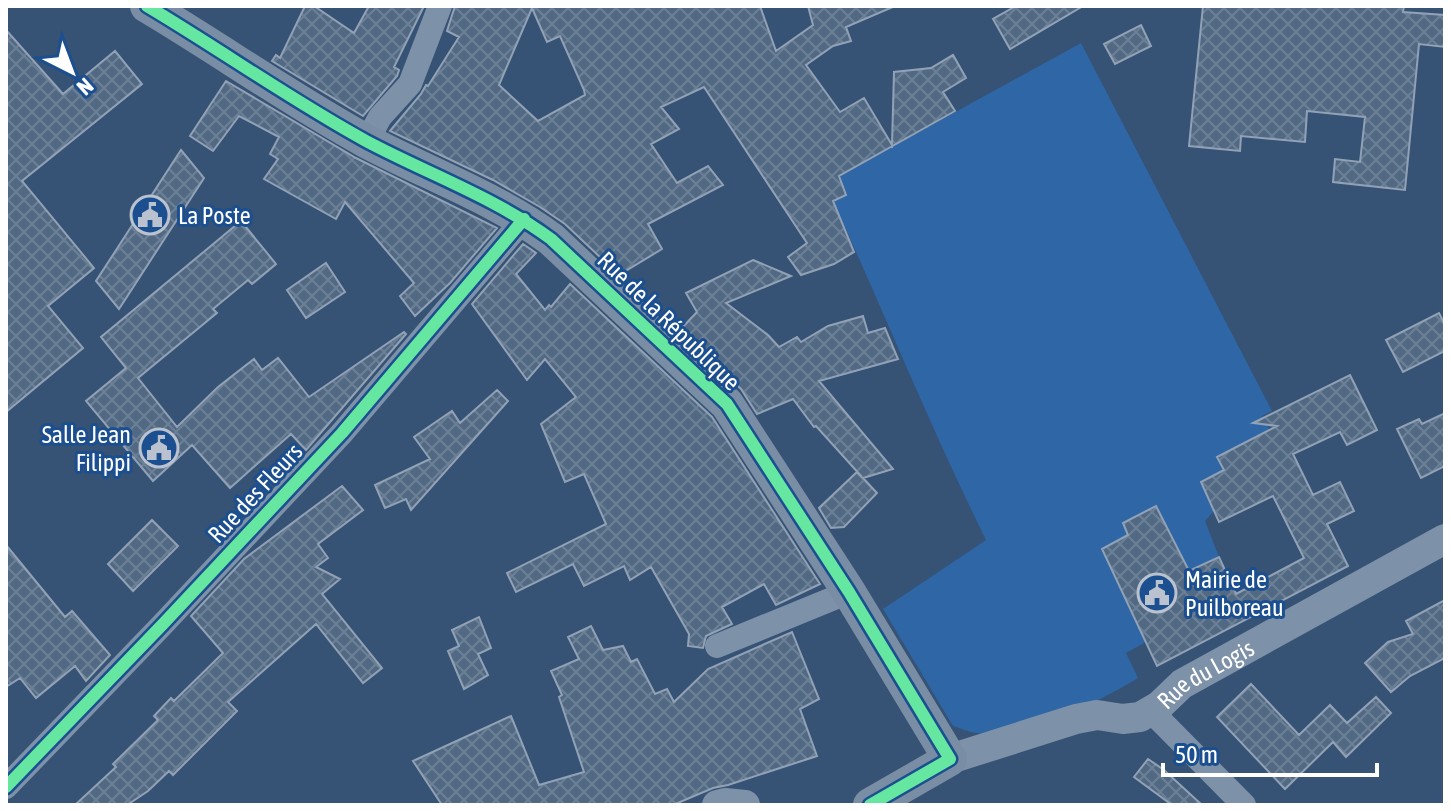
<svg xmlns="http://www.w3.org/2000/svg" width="1451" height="811" font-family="'Asap Condensed',sans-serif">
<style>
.park{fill:#2f66a5}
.building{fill:url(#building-cross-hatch);stroke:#92a2b6;stroke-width:2;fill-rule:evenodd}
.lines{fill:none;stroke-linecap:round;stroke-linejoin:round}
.minor{stroke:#7d92a8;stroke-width:24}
.tertiary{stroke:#7d92a8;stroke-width:30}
.secondary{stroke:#798da4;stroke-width:34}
.cycleway-casing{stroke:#1b4f8f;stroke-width:17}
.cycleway{stroke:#66e7a1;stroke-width:12}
.labels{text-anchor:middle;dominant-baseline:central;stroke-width:6;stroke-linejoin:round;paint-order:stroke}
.poi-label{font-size:24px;fill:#fff;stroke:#1b4f8f;text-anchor:start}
.street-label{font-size:24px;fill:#fff;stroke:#1b4f8f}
</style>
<defs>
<pattern id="building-cross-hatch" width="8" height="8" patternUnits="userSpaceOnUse" patternTransform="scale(2)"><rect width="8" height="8" fill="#526984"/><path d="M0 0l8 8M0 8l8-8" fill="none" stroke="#6c8096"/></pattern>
</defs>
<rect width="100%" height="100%" fill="#365274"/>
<path class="park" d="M1081,43L1272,411L1262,416L1270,431L1218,458L1224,470L1201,483L1214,511L1205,521L1219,557L1177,577L1128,535L1146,642L1126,653L1138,678C1099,702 1023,740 976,733C968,732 960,728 953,726L883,609L986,540C931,429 885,314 833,201L846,195L839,176Z"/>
<path class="building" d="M305,6H314L354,33L369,6H424L394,67L399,70L397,76L363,116L272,61L276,55L280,58Z
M455,6H760L776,51L813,25L808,6H895L846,27L851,41L833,46L806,65L840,112L864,98L892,145L894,72L931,68L953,55L966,78L943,92L955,111L839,176L846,195L833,201L854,252L834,264L801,275L788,257L807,243L704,87L661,107L679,129L651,144L677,183L708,166L723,185L648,224L662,249L619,275L565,224L540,207L493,180L390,131L421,94L426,85L428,86L459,37L447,31ZM532,8L547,42L560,36L584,90L585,95L538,121L499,85Z
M1016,6H1083L1010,49L993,19Z
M1203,6H1404L1403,12L1445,15V47L1419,44L1405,190L1333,182L1335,159L1360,162L1365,117L1307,111L1305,142L1241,136L1240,151L1189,146Z
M1141,25L1151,46L1115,64L1104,44Z
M6,30L63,94L115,51L142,84L22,181L94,268L48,306L83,348L6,412Z
M226,81L356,158L497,228L450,283L415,316L400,296L414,283L345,202L336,219L264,179L278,159L270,154L279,137L239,116L213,151L190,136Z
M181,150L204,178L119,309L96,281Z
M241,221L276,264L252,284L248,280L213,309L217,313L138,378L177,427L218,387L254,359L262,370L278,358L309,397L404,332L406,334L306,450L291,434L230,488L192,445L153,481L86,401L126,368L101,337Z
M523,244L536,253L516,274L545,310L549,305L551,307L570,284L712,417L820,584L776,605L764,584L722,607L732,624L706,636L703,648L688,646L689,634L651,567L630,580L624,566L584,586L573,564L516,592L507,573L606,524L584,474L565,482L541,424L576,397L545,359L527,380L472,304Z
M753,260L791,276L726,303L768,335L779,347L797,337L801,342L828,326L863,316L868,333L885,328L898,359L819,381L893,469L863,478L877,493L844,527L831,528L819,508L857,472L862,477L816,426L814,427L793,399L757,414L741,389L679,331L697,312L686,293Z
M326,263L345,292L306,318L287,290Z
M1439,313L1445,325V351L1403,372L1386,340Z
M1350,375L1377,430L1347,445L1340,432L1293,454L1313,495L1340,482L1354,511L1327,524L1348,566L1157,666L1102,549L1128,535L1123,523L1156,506L1189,571L1219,557L1236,594L1304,558L1273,496L1219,522L1201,482L1224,470L1217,457L1277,426L1253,423Z
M497,390L508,401L411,510L406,499L385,508L375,485L430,459L414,437L452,411L460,423Z
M1445,413V466L1421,478L1397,429L1419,419L1422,424Z
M342,486L363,510L318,544L328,558L316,567L340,579L322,594L382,668L363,683L316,624L228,702L237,711L173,775L169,771L148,791L127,805H75L116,767L113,764L158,720L154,716L171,698L174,701L223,653L191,616L244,559Z
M152,520L178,546L133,591L108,564Z
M6,545L65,617L72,611L110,655L86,681L75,666L36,698L20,678L6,687Z
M1445,600V658L1410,676L1391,692L1365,663L1388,642L1413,634L1406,621Z
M479,617L491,648L478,654L488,675L464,689L448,651L459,646L452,630Z
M591,626L603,650L623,646L631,662L637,659L655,694L667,689L674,702L708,669L792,632L819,699L800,709L817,756L728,785L713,788L673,805H442L413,761L511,716L539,785L584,772L559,697L562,695L551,671L579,659L568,637Z
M1251,684L1299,735L1330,705L1347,723L1376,697L1391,713L1346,757L1333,742L1285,789L1217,717Z
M1148,759L1164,770L1202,805H1172L1134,777Z"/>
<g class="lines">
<path class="minor" d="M367,141L380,117L410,84L440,6
M717,646L849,592
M1151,711L1244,805
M6,787L163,624L342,433L524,219"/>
<g class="tertiary">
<path id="s1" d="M950,759L1076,719L1097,715L1123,719L1140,717L1159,706L1182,684L1445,539"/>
<path d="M717,805L725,803L745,805"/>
</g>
<path class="secondary" d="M147,6C221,50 291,100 366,141C428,174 494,197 551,239L727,404L849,592L950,759L870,805"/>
<g class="cycleway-casing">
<path id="cycleway" d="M147,6C221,50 291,100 366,141C428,174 494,197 551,239L727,404L849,592L950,759L870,805
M6,787L163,624L342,433L524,219"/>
</g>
<use href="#cycleway" class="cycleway"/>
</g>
<defs>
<g id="civic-ring" transform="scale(2)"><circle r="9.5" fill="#1b4f8f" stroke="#b9c2ce" stroke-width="1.5"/><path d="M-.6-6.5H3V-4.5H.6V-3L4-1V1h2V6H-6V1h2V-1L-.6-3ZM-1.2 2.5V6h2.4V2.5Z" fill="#b9c2ce"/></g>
</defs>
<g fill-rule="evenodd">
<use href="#civic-ring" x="150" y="215"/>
<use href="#civic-ring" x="159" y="448"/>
<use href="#civic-ring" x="1157" y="593"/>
</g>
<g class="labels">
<g class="poi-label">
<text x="178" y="215">La Poste</text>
<text x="131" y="434" text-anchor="end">Salle Jean<tspan x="131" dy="28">Filippi</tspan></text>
<text x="1185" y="579">Mairie de<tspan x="1185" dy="28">Puilboreau</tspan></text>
</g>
<g class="street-label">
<text transform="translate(669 321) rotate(44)">Rue de la République</text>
<text transform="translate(255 493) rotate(-47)">Rue des Fleurs</text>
<text stroke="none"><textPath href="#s1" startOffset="276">Rue du Logis</textPath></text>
</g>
</g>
<rect width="1451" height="811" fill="none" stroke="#ffffff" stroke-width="16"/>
<g transform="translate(72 72) rotate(138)" stroke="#1b4f8f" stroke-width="6" paint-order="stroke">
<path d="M0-6L14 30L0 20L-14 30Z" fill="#ffffff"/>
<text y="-12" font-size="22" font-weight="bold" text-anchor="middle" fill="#ffffff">N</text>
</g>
<path d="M1163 763v12h214v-12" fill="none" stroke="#ffffff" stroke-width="4"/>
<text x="1175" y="763" font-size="24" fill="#ffffff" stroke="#1b4f8f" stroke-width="6" paint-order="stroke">50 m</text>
</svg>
